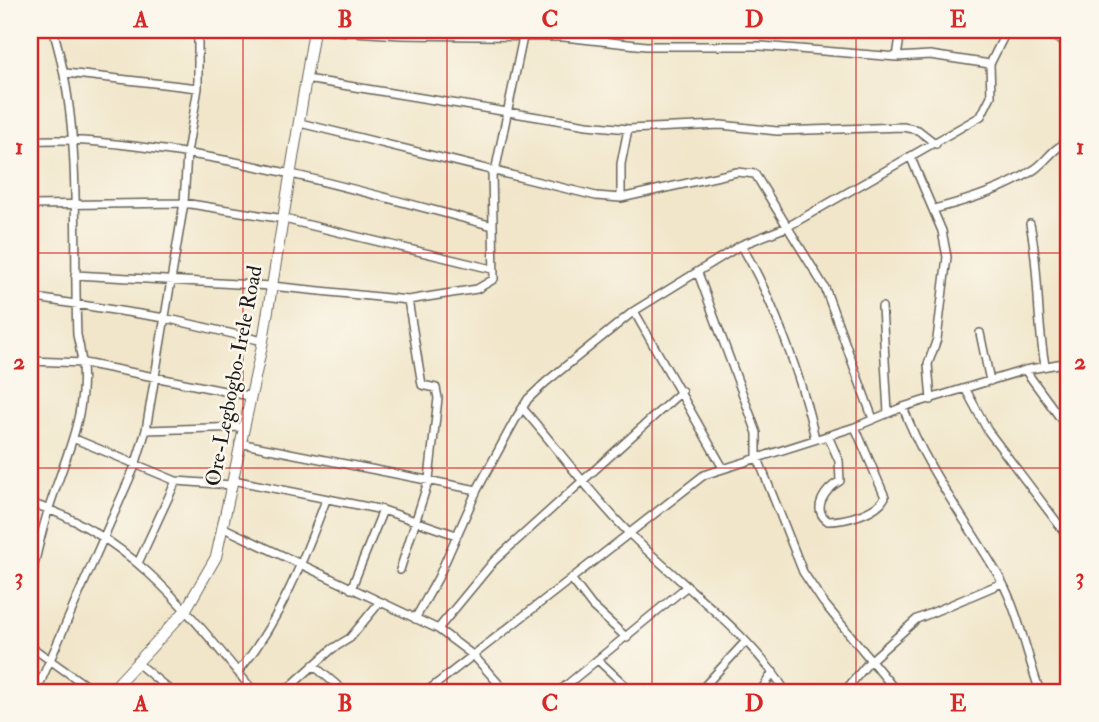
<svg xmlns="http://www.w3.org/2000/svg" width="1099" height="722" font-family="'IM FELL Double Pica',serif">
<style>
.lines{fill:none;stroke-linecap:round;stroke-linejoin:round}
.minor-casing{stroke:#676359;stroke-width:10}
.major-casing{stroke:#676359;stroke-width:12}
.minor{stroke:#fff;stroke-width:7}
.major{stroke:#fff;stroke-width:10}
.grid{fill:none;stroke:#d62828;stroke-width:2;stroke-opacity:0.55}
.labels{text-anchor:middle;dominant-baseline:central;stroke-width:5;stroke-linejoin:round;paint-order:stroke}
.street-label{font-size:21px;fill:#1c1c1c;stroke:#fbf7ec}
.neatline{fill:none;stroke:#d62828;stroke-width:2.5}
.grid-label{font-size:23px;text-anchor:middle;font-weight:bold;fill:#d62828}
</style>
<rect width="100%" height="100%" fill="#fbf7ec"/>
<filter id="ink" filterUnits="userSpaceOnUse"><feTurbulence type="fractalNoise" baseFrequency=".0143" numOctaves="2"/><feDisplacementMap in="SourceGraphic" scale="14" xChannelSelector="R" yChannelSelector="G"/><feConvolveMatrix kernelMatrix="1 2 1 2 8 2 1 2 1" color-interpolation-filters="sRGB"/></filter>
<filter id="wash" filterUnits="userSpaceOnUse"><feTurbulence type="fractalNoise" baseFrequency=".00686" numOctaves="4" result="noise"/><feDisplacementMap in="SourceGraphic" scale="28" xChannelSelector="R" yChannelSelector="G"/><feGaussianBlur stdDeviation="1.57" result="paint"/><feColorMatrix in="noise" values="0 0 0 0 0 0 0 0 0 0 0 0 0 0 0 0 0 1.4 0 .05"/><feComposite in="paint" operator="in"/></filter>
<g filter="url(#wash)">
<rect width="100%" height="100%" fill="#f1e6ca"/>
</g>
<g filter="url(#ink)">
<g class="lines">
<g class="minor-casing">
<path id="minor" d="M319,30L402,35L564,37L646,46H761L897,57L930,55L990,64
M1042,30L1069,45
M30,31L41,30
M897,57L901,30
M66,73L198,88
M306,79L587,125L628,129L721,125L777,131L903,127L918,130L936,144
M300,123L596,196L621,198L737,172L755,174L825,288L873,419
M30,141C73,138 113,143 156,149C271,164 382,197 493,226
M911,158L942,231L947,257L937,339L928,364L931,400
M495,172L523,37
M621,198V164L628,129
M30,205L184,203L284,219L492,269
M934,209C967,201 1007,188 1035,169C1048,160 1053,147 1069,142
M1030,224C1040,270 1036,318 1045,365
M741,245C772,296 803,382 815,439
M698,273L757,433V456L803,572L823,602L897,692
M75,275L271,286L408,300L477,289L494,279L492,171
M30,297L165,318L263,341
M882,307L888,413
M634,311L723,468
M980,333L990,381
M30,361L84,363L249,396
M1025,370L1069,430
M966,390L988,431L1069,538
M903,407C926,470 968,522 1001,580C1018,611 1028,658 1040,692
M524,410C559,450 594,499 632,536C682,586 749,632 786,692
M146,430L245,427
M828,436L839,461L840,481C826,489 810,509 828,521C845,521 877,513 885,497L855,427
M75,439L176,481L232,485
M239,443L477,490
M233,480L383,510L456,535
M30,503C130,533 191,615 254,692
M224,528L438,629L474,656L506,692
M139,561L176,481
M400,570L429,479L438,398L436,388L422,385L408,300
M573,581L592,606L627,638
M30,582C36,558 41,532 49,508C69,445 94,403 77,335C73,233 83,128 53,30
M351,589L383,510
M415,619L438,578L477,490L515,420L528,399L546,382L634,311L741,245L787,227L981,116L991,96L990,64L1007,30
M438,629L494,561L682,391
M30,646L95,692
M599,661L632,692
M136,662L172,692
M313,665L345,692
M238,672C280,621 303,561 326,500
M36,692L135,466L146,430L184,203L187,153L198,88V30
M284,692L332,649L350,638L379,603
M426,692L704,475L855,427L903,407L1025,370L1069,362
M558,692L685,588
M699,692L745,642
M760,692L773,672
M844,692L869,662L917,619L1002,583"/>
</g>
<g class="major-casing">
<path id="major" d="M110,692L185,611L216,557L263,341L314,30"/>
</g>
<use href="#minor" class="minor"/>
<use href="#major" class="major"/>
</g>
</g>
<path class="grid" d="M243,30V692M447,30V692M652,30V692M856,30V692M30,253H1069M30,468H1069"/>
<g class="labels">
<g class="street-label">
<text transform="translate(234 376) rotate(-79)">Ore-Legbogbo-Irele Road</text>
</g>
</g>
<rect width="1099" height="722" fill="none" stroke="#fbf7ec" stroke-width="77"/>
<rect x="38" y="38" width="1022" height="646" class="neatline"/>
<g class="grid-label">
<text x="141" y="27">A</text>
<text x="345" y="27">B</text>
<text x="550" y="27">C</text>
<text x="754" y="27">D</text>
<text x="958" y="27">E</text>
<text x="19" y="154">1</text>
<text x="1080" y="154">1</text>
<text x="19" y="369">2</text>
<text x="1080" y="369">2</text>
<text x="19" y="584">3</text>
<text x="1080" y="584">3</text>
<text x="141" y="711">A</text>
<text x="345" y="711">B</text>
<text x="550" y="711">C</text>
<text x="754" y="711">D</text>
<text x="958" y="711">E</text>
</g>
</svg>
